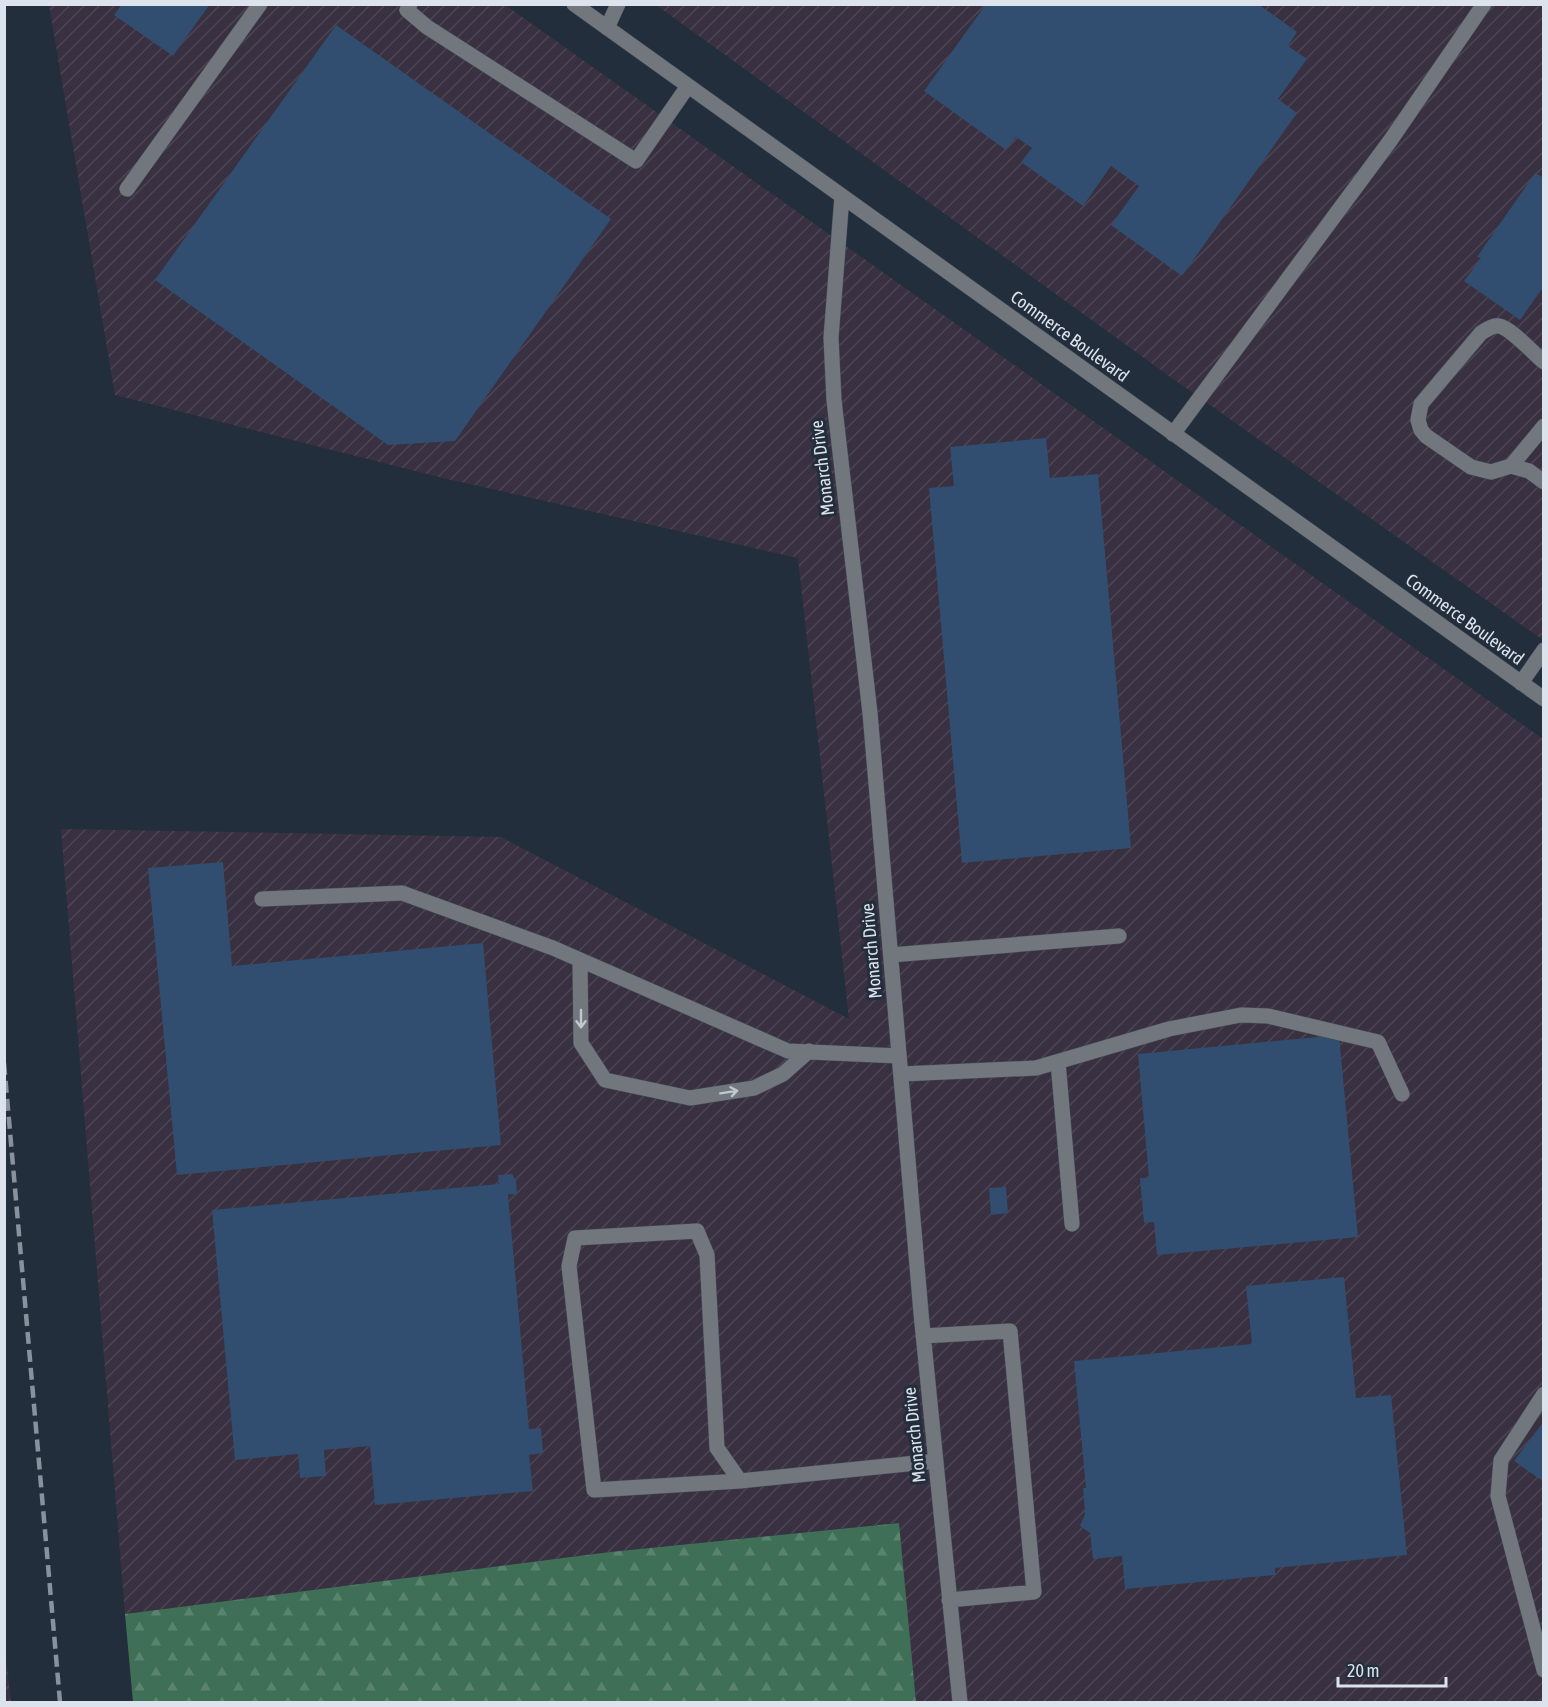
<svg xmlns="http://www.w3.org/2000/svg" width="1548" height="1707" font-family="'Asap Condensed',sans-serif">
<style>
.industrial{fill:url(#industrial-furrows)}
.forest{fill:url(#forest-firs)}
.building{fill:#314d6f}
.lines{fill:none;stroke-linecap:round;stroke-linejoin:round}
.minor-casing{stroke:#414b58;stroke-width:16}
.minor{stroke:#72777e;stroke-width:15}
.rail{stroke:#88919c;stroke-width:4.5;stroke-dasharray:12 6;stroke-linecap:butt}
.oneway{stroke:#c2c8d0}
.labels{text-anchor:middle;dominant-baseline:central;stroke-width:6;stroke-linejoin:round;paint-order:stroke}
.street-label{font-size:18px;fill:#dce3ec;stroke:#232e3c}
</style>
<defs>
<pattern id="industrial-furrows" width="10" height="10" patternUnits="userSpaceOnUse" patternTransform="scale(1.5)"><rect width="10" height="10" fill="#393141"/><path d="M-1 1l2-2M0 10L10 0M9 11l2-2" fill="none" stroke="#4c4553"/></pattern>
<pattern id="forest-firs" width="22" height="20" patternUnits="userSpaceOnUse" patternTransform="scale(1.5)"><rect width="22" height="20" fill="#3f6f57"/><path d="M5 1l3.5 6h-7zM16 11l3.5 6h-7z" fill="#5a836f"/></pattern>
</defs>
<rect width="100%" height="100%" fill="#232e3c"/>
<path class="industrial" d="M49,5H505L1543,739V1702H916L898,1523L610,1552L125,1614L61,829L501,837L849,1019L798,558L443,478L115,395Z
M656,5H1543V640L1169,376Z
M5,1649L11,1702H5Z"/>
<path class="forest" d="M899,1523L916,1702H133L125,1614L610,1552Z"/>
<path class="building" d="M122,4H210L173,56L114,15Z
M986,4H1258L1297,32L1288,46L1307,59L1278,99L1297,113L1182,276L1111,225L1139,186L1111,166L1083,206L1021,162L1032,148L1016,137L1006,150L924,91Z
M336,25L611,219L455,441L388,445L155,280Z
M1535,173L1544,178V286L1520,320L1464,281L1481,258L1477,257Z
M1046,438L1050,478L1098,474L1131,848L962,863L929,488L954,486L950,447Z
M223,862L232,966L483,943L501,1145L177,1175L148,868Z
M1339,1035L1358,1237L1157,1255L1154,1222L1144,1223L1140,1178H1149L1138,1054Z
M512,1174L516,1181L517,1195L508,1194L529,1429L541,1428L543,1453L529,1455L533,1491L375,1505L370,1446L324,1450L326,1476L300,1478L298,1454L235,1460L212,1210L499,1184L498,1175Z
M1006,1187L1008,1213L991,1215L989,1188Z
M1344,1277L1356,1398L1391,1395L1407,1555L1275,1568V1575L1125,1589L1122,1556L1093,1559L1090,1533L1080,1526L1085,1514L1083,1488H1086L1074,1361L1252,1344L1246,1286Z
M1544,1421V1482L1514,1461Z"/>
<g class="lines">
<g class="minor-casing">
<path id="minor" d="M410,4L407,10L427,27L636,161L688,86
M574,4L1544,699
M607,28L618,4
M127,189L260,4
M842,196L831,338L834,400L870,713L921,1313L960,1702
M1544,362C1534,354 1511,328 1499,326C1492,325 1486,330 1481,333L1421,404L1418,420L1421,430L1426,436L1471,467L1491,472L1511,466L1529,471L1544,482
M1173,434L1390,141L1484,4
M1511,466L1544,426
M1521,683L1544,650
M262,899L402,893L553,948L788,1051L899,1056
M891,955L1119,936
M580,960L581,1043L605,1080L690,1098L754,1088L783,1074L809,1051
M1058,1062L1072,1224
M901,1074L1036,1068L1169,1029L1241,1015L1268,1016L1378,1042L1402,1094
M923,1336L1010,1331L1034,1592L949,1600
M1544,1394L1501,1460L1498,1496L1544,1670
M740,1481L594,1490L569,1266L575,1238L697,1231L707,1255L717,1448L740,1481L936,1461"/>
</g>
<use href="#minor" class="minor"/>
<path class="rail" d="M4,1063L60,1702"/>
</g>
<defs><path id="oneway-shaft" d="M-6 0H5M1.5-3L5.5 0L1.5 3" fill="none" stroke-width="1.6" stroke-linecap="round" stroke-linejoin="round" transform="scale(1.5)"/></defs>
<g class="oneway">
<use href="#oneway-shaft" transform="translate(581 1019) rotate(90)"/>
<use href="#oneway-shaft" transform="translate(729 1092) rotate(-9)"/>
</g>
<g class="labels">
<g class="street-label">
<text transform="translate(1070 336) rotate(36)">Commerce Boulevard</text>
<text transform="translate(822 468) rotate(-97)">Monarch Drive</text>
<text transform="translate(1465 619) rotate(36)">Commerce Boulevard</text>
<text transform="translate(871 951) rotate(-95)">Monarch Drive</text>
<text transform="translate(914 1435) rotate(-96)">Monarch Drive</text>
</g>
</g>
<rect width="1548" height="1707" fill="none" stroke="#dce3ec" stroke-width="12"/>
<path d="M1338 1677v9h108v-9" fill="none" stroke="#dce3ec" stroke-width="3"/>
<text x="1347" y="1677" font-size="18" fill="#dce3ec" stroke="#232e3c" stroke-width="4.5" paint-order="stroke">20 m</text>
</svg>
